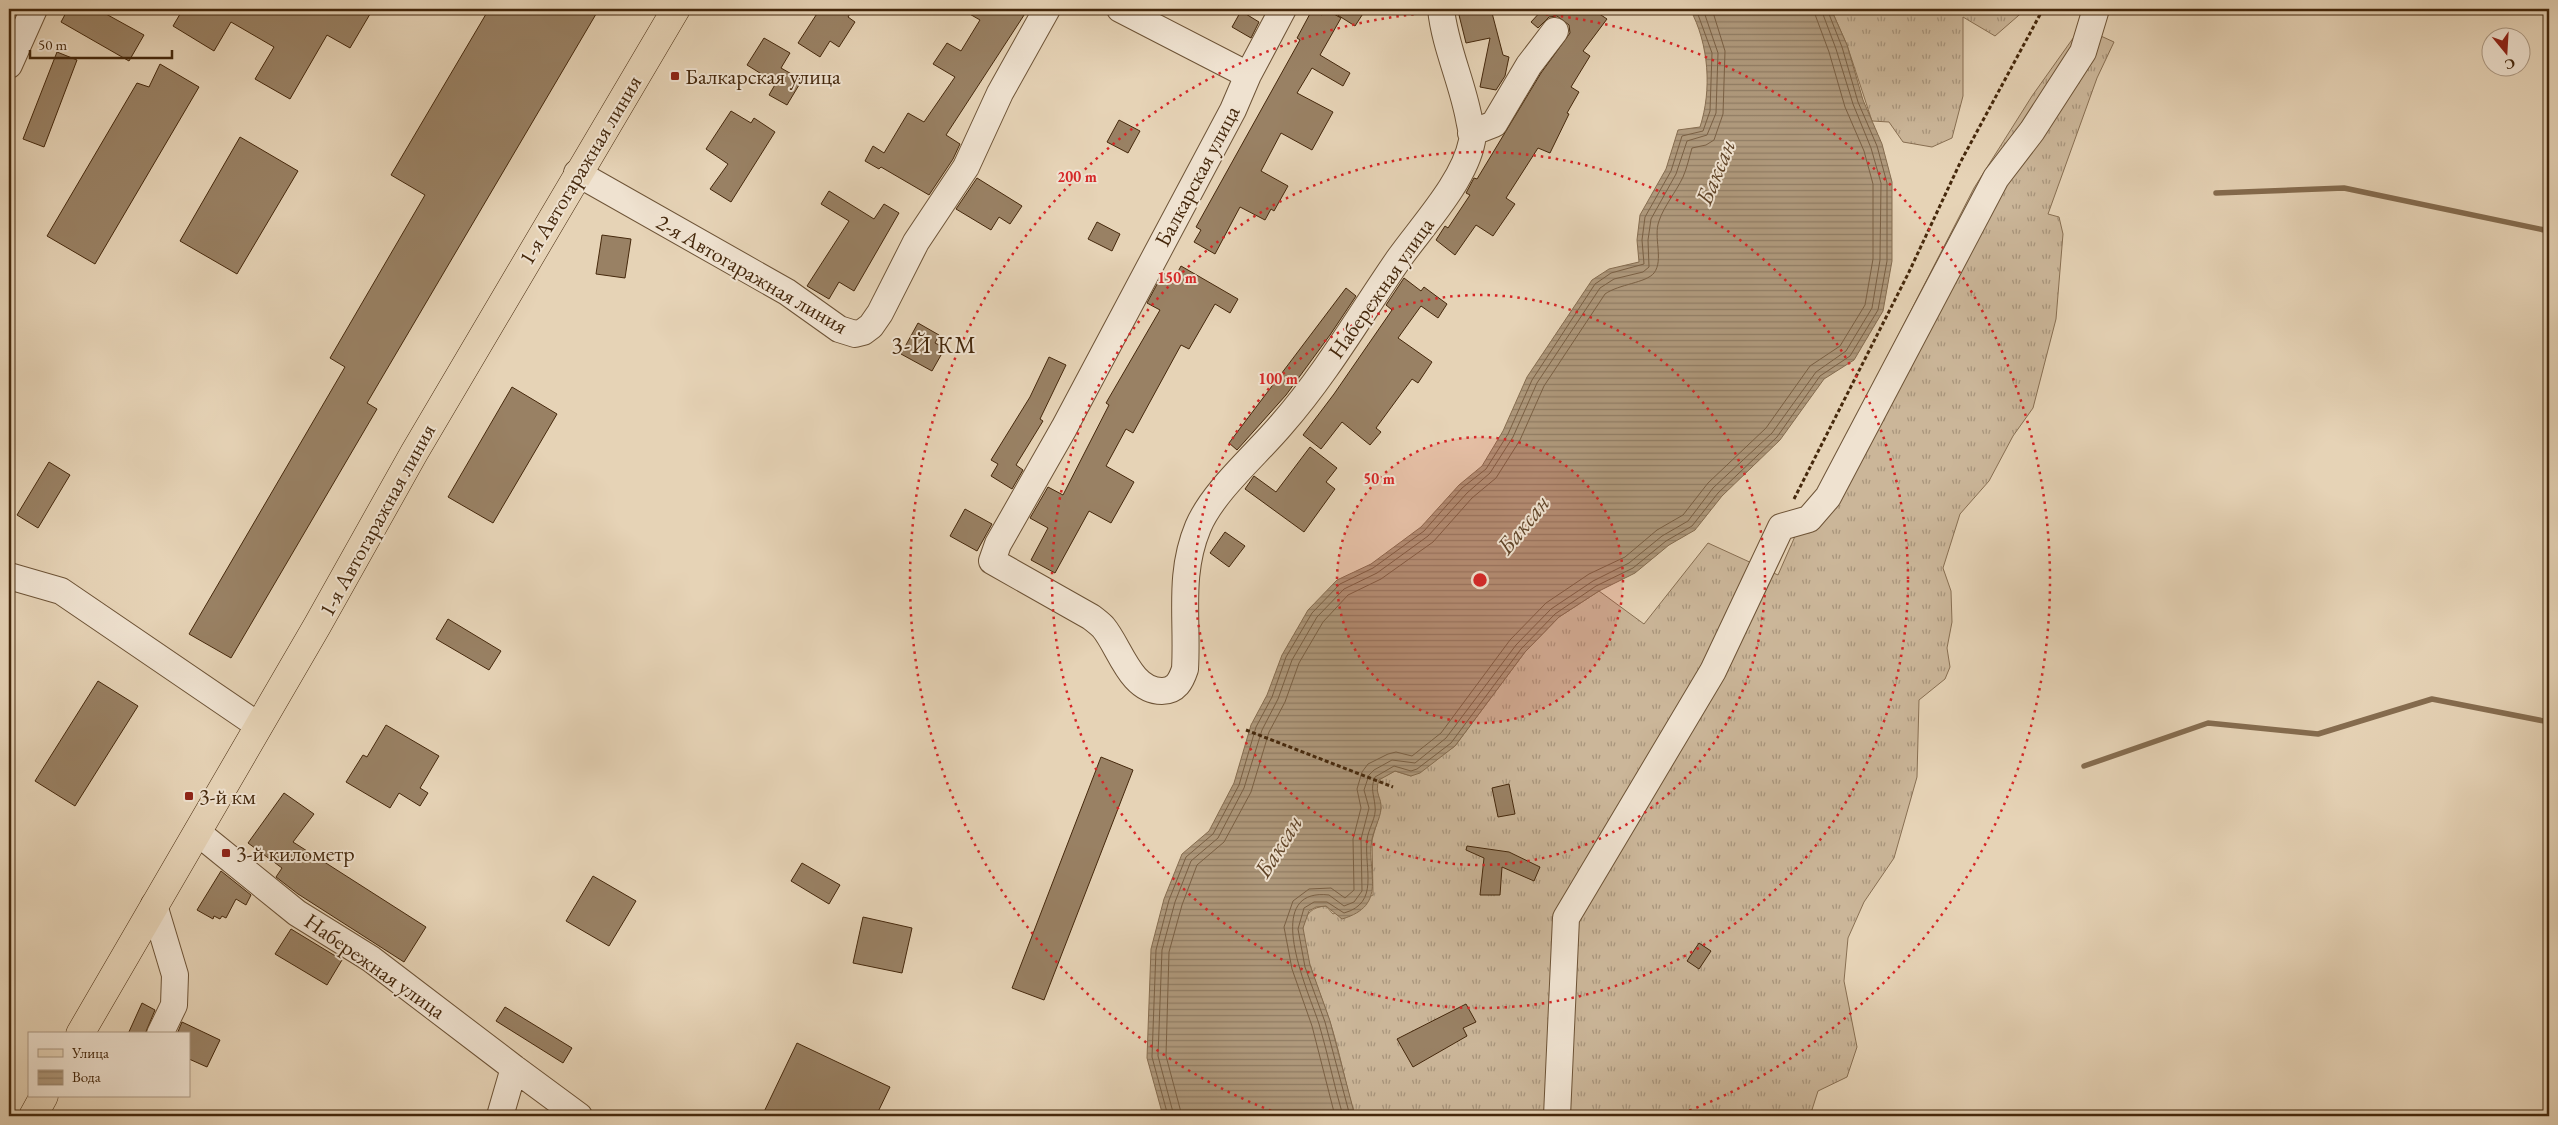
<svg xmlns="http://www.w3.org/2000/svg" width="2558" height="1125" font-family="'EB Garamond',serif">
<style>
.grass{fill:url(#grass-tufts);stroke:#886f52}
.water{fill:url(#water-rules);stroke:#856c4f}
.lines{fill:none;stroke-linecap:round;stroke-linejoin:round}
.shore{stroke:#7a6044;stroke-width:1}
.stream{stroke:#856c4f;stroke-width:5.5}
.building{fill:#998164;stroke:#45280c}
.minor-casing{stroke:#6d5336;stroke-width:28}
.major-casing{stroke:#45280c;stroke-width:29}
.path{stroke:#45280c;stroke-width:3;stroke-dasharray:4 2.5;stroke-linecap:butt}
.minor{stroke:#efe2d0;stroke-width:26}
.major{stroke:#e6d3b6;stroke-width:28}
.ring{fill:none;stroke:#d62828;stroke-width:2.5;stroke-dasharray:2.5 5}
.poi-dot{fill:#8f2418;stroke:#efe2d0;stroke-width:2}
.labels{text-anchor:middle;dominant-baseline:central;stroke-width:4;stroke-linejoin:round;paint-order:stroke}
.poi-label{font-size:22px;fill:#45280c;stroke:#efe2d0;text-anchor:start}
.street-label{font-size:22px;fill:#45280c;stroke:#efe2d0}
.water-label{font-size:24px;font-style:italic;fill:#604428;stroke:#efe2d0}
.neighbourhood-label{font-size:24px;letter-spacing:1px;fill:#45280c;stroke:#efe2d0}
.centre{fill:#d62828;stroke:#efe2d0;stroke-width:2.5}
.ring-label{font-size:15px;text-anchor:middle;font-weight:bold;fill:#d62828;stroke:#efe2d0;stroke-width:4;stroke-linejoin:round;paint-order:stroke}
</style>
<defs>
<pattern id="grass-tufts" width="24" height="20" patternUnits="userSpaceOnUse" patternTransform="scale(1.25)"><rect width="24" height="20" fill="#cbb699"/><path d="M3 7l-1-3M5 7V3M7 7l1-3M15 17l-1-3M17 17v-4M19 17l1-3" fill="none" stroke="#a7947b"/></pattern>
<pattern id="water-rules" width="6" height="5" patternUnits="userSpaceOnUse" patternTransform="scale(1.25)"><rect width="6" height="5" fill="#af997c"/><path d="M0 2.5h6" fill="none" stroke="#907d64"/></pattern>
</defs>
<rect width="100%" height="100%" fill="#e6d3b6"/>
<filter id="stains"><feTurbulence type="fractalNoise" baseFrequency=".004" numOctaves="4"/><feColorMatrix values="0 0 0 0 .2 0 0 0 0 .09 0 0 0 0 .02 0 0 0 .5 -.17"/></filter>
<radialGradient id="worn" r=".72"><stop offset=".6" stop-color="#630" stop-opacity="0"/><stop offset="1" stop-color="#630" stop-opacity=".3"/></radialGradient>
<path class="grass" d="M1831,9H2026L1995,36L1963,17V96L1952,138L1932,147L1903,142L1889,122L1872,121L1847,45Z
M2081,27L2114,42L2097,78L2048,214L2059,217L2063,234L2056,319L2033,408L2013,436L1989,481L1960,514L1943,568L1951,591L1952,622L1947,648L1950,667L1945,679L1919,700L1917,777L1894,858L1864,902L1848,938L1844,981L1857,1047L1847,1077L1818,1091L1810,1116H1355C1345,1084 1340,1051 1329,1019C1323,999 1299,945 1303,927C1306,913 1312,907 1326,906L1333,914L1373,895L1372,840L1381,808L1376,789L1379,779L1395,771L1411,776L1455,746L1525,652L1559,617L1599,591L1644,624L1708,543L1778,575L1796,534L1974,188L2032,96Z"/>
<path class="water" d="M1690,9H1831L1847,45L1863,100L1882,144L1892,182V261L1883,311L1854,360L1824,379L1780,440L1722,496L1695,530L1669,545L1635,573L1599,591L1559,617L1525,652L1455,746L1420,773L1411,776L1395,771L1379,780C1374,794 1382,797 1381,809C1380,819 1374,829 1372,839C1366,873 1389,905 1342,919L1326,906L1316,907L1309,911L1303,928L1310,965L1330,1021L1355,1116H1163L1147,1058L1151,949L1164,899L1182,854L1209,831L1234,783L1251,725L1267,695L1282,655L1308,610L1337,580L1371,564L1421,527L1459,485L1482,466L1503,431L1527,377L1592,280L1609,269L1639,262L1637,240L1640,215L1666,169L1678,130L1700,127C1712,90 1709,44 1690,9Z"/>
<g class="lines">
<path class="shore" d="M1168,1116L1152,1057L1156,950L1169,900L1186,857L1213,834L1239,785L1256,727L1272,697L1286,657L1312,613L1340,584L1373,568L1424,531L1462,488L1486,469L1508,434L1532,380L1595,284L1611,273L1644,264L1642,240L1645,217L1671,171L1682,136L1703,131L1710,111L1712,53L1696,9
M1174,1116L1158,1056L1162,950L1175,902L1191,861L1218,838L1244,788L1262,730L1278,699L1292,660L1317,617L1344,589L1377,573L1428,536L1467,493L1490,473L1513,437L1537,383L1600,288L1614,279L1643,272L1649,267L1648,240L1651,219L1676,174L1687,141L1707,135L1716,113L1718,53L1703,9
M1182,1116L1166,1056L1169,952L1182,905L1197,865L1224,842L1251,792L1269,732L1285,702L1299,663L1323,622L1348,595L1381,579L1433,542L1472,498L1496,478L1520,440L1544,386L1605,294C1619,284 1646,283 1654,273C1664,260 1653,237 1659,221C1664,206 1676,192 1683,177C1687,168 1689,158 1692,148L1706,145L1714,140L1723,114L1725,51L1712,9
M1335,1116L1312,1026L1292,969L1284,927L1293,901L1309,889L1331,888L1345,898L1354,890L1353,839L1361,808L1357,789L1362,772L1368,764L1388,754L1396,752L1412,756L1441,733L1510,640L1546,603L1589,574L1625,557L1657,530L1683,515L1708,483L1766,428L1810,366L1840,346L1865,305L1873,259V184L1864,151L1845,107L1829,52L1813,9
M1343,1116C1334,1086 1328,1054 1319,1024C1310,995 1259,887 1329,895L1344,906L1354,902L1362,891L1361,839L1369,808L1364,790L1369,775L1374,770L1392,760L1415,763L1446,738L1516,645L1551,609L1593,581L1629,563L1662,536L1688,521L1713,488L1772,433L1816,372L1846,351L1872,308L1880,260L1881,183L1871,148L1853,104L1836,49L1821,9
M1350,1116L1325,1022L1305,967L1298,929L1304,908L1314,902H1327L1344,913C1380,903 1364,869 1367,840C1368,829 1377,817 1375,806C1374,794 1370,789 1375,777L1394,766L1411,771L1417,769L1451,743L1521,649L1555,614L1596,586L1633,568L1666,541L1692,526L1718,493L1777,437L1820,376L1850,356L1878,310L1887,261V183L1877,146L1858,102L1842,47L1827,9"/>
<path class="stream" d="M2216,193L2344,188L2549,231
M2084,766L2208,723L2318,734L2432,699L2549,722"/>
</g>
<path class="building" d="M68,9H97L144,35L129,61L61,22Z
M183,9H373L350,48L327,35L290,99L255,79L274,47L231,22L214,51L173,26Z
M489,9H599L367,403L377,409L231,658L189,634L345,367L330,358L425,195L391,175Z
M820,9H853L848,17L855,22L839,47L830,41L820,57L798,43Z
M961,9H1028L946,135L960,144L953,159L929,195L881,167L879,169L865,161L873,146L884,153L908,113L924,122L955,77L933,64L947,43L961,51L980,20Z
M1325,9L1341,18L1320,55L1350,73L1343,86L1312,68L1297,93L1333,112L1312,150L1281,133L1261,171L1288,186L1274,211L1271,209L1265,220L1240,207L1215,254L1194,242L1201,230L1196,227L1300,40L1297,38L1312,10L1322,15Z
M1328,9H1366L1355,26Z
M1466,9H1491L1503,55L1509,57L1505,76L1496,90L1480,87L1490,38L1466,43L1458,11Z
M1543,9H1592L1607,19L1583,51L1590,56L1571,87L1579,92L1567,113L1569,114L1550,153L1538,148L1506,198L1515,204L1493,236L1476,225L1455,255L1436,240L1445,226L1448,228L1470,195L1466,193L1474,178L1477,179L1541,73L1570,33L1569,25L1557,16L1549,17L1538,28L1531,22Z
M1241,11L1259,22L1251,38L1232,27Z
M764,38L790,53L781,68L802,80L787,105L769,95L776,83L747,65Z
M57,52L77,60L44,147L23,139Z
M160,64L199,87L95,264L47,236L137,83L149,87Z
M731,111L751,123L754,118L775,132L731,202L710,189L728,164L706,149Z
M1119,120L1140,131L1128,153L1107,142Z
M240,137L298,171L237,274L180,241Z
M977,178L1022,206L1010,224L999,217L991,230L956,209Z
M829,191L874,219L884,204L899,213L854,291L839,282L829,299L807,286L849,221L821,204Z
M1097,222L1120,234L1112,251L1088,239Z
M602,235L631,239L625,278L596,274Z
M1181,266L1238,299L1230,313L1215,304L1189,349L1181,345L1133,433L1126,429L1106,466L1134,482L1111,523L1089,511L1055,573L1031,560L1048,528L1030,518L1048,487L1063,495L1109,405L1106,403L1160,310L1147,303L1163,273L1174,279Z
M1404,278L1421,291L1424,287L1447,304L1438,318L1421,306L1398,338L1432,362L1418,383L1412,379L1376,428L1381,432L1370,445L1342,422L1321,449L1303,435L1334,394L1392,310L1386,305Z
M1346,288L1356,296L1330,335L1286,395L1237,450L1229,443Z
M918,323L939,335L935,343L945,348L932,371L901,354Z
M1049,357L1066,365L1040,419L1043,421L1016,465L1023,470L1012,489L991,476L998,464L991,460L1030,397Z
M512,387L557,414L493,523L448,497Z
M1310,447L1337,468L1326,482L1335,489L1304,532L1245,489L1254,476L1276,492Z
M49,462L70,475L38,528L17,515Z
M965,509L992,524L977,551L950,536Z
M1225,532L1245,546L1229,567L1210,553Z
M448,619L501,651L489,670L436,639Z
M98,681L138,706L75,806L35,781Z
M386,725L439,756L420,788L428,793L420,806L399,793L390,808L346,782L363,755L367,757Z
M1101,757L1133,770L1044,1000L1012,988Z
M1509,784L1515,814L1498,817L1492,788Z
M284,793L314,814L293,842L426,927L404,962L298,894L276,877L282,868L248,843Z
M1467,846L1509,852L1540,867L1534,881L1502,867L1500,895H1480L1484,858L1466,850Z
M802,863L840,885L829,904L791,881Z
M221,871L251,895L246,905L236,899L226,918L222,916L220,919L214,916L213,919L197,910Z
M593,876L636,901L609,946L566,921Z
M863,917L912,928L902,973L853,963Z
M291,929L342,960L327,985L275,954Z
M1699,943L1711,951L1699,969L1687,961Z
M142,1003L155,1010L145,1034H128Z
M1466,1004L1476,1022L1463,1028L1467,1036L1413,1067L1397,1039Z
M505,1007L572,1048L563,1063L496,1021Z
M182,1022L220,1040L207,1067L189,1059V1034H177Z
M797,1043L890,1087L876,1116H762Z"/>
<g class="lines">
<g class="minor-casing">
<path id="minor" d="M1120,9L1248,75L1233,110L1064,428L998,544L992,561L1091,617C1095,620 1099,623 1103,627C1120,647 1130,691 1162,691C1176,691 1181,681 1185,669C1188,619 1178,575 1198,527C1213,491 1257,454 1282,424C1326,374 1360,315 1398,260C1422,226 1464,182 1472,141C1473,135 1470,125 1469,119C1462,81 1445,47 1441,9
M9,65L34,9
M1248,75L1283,9
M1471,133L1494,124L1529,65L1555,31
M577,173L787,292L839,329L855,334L863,332L871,326L880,313L916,242L966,167L1000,93L1047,9
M9,576L61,591L259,726
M197,832L297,913L371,959L514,1068L500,1116
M154,905L175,975L174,1005L160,1034
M514,1068L579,1116
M1557,1116L1566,918L1713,671L1781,527L1809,519L1828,497L1996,178L2032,131L2083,52L2096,9"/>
</g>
<g class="major-casing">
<path id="major" d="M80,1034L317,626L414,453L676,9
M33,1116L44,1096"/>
</g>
<path class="path" d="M1794,499L1909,272L1960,163L2043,9
M1246,730L1393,787"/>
<use href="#minor" class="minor"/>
<use href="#major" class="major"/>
</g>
<circle cx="1480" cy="580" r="143" fill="#d62828" fill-opacity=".12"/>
<g class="ring">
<circle cx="1480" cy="580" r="143"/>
<circle cx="1480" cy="580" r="285"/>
<circle cx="1480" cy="580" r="428"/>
<path d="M1285 1116A570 570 0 1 1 1675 1116"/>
</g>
<g class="poi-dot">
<rect x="670" y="71" width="10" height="10" rx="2.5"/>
<rect x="184" y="791" width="10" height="10" rx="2.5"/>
<rect x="221" y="848" width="10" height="10" rx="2.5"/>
</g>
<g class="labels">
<g class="poi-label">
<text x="685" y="76">Балкарская улица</text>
<text x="199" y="796">3-й км</text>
<text x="236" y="853">3-й километр</text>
</g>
<g class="street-label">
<text transform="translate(580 170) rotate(-59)">1-я Автогаражная линия</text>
<text transform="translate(1197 176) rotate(-62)">Балкарская улица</text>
<text transform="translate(752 274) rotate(30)">2-я Автогаражная линия</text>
<text transform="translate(1381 288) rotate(-55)">Набережная улица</text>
<text transform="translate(377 520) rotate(-61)">1-я Автогаражная линия</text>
<text transform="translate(375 966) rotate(35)">Набережная улица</text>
</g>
<g class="water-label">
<text transform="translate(1715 172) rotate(-68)">Баксан</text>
<text transform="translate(1523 524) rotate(-51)">Баксан</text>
<text transform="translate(1278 846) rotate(-58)">Баксан</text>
</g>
<g class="neighbourhood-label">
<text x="934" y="344">3-Й КМ</text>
</g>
</g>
<circle cx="1480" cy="580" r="8" class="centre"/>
<g class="ring-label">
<text x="1077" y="182">200 m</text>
<text x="1177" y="283">150 m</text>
<text x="1278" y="384">100 m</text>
<text x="1379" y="484">50 m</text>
</g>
<rect width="2558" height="1125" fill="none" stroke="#e6d3b6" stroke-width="30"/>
<rect x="10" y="10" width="2538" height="1105" fill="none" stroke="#45280c" stroke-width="2.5"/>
<rect x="15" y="15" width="2528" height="1095" fill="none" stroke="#45280c"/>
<rect x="28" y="1032" width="162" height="65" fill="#efe2d0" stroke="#ab9882"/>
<rect x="38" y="1049" width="25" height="8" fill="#e6d3b6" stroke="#ab9882"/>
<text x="72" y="1058" font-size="15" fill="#45280c">Улица</text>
<rect x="38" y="1070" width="25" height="15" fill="url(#water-rules)" stroke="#ab9882"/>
<text x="72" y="1082" font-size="15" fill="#45280c">Вода</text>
<g transform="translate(2506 52) rotate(162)"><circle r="24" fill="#efe2d0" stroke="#ab9882"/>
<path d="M0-4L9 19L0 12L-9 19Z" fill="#8f2418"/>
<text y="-8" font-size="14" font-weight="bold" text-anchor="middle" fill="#45280c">С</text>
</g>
<path d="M30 50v8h142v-8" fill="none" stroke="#45280c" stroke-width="2.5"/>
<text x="38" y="50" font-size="15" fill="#45280c" stroke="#efe2d0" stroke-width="4" paint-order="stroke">50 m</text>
<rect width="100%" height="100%" filter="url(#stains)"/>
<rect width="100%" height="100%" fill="url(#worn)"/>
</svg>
